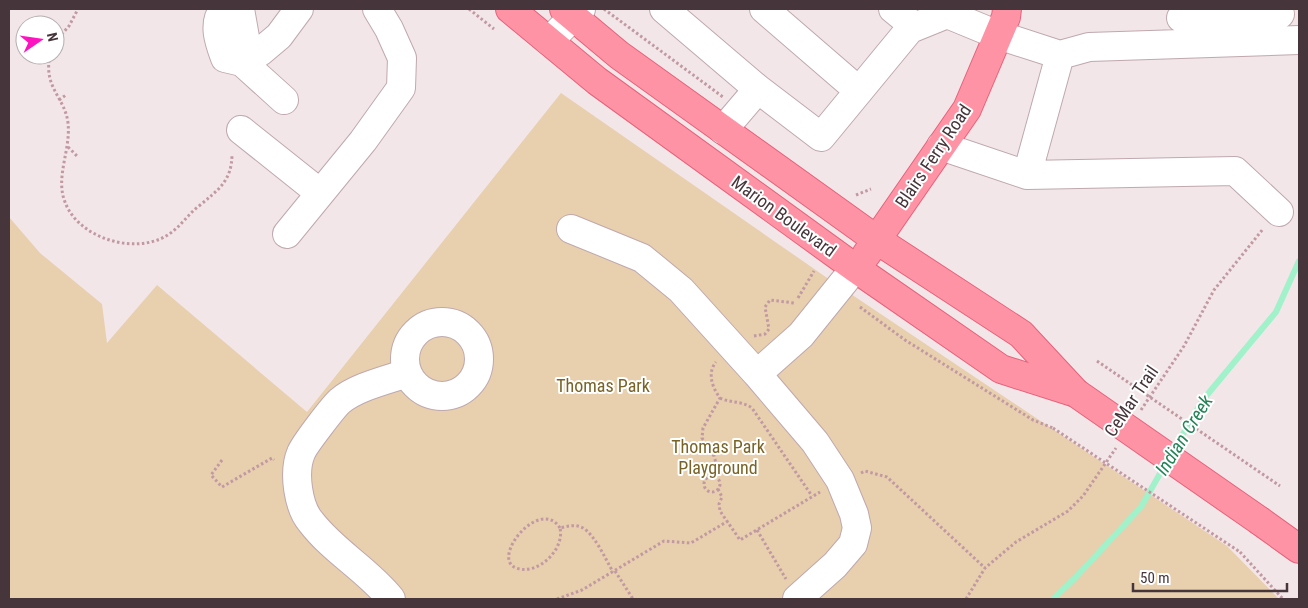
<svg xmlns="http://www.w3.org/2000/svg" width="1308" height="608" font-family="'Roboto Condensed',sans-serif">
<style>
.green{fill:#e8cfae}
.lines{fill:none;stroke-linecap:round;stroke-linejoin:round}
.stream{stroke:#a1f1cb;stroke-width:6}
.minor-casing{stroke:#bfa8ae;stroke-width:30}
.major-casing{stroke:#e6627a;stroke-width:30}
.path{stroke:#c199a3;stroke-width:3;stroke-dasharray:2.5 2.5;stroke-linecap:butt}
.minor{stroke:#fff;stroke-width:28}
.major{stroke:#ff93a6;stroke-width:28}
.major-bridge-casing{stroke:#e6627a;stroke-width:30;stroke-linecap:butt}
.path-bridge{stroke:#c199a3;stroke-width:3;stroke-dasharray:2.5 2.5;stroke-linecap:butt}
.major-bridge{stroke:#ff93a6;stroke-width:28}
.labels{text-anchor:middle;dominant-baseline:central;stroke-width:4;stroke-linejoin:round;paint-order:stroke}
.street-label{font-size:18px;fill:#46353a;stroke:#fff}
.park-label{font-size:18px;fill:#796327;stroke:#fff}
.water-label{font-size:19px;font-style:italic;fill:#248357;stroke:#fff}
</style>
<rect width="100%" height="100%" fill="#f3e6e8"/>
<path class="green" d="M561,93L833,282L1227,546L1279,599H9V217L40,253L102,304L107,343L157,285L307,412Z"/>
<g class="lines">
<path class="stream" d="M1173,452L1202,401L1276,312L1299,261
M1053,599L1075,578L1141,507L1166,463"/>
<g class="minor-casing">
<path id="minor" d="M224,9C212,23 219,42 225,58L242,62L260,52
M240,9L246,43L260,52L279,36L299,9
M664,9L758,89L723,130
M764,9L859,91
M893,9L915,27
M1181,18L1280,14
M549,41L581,9
M1060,55L1089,47L1299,40
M242,62L284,100
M758,89L821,137L910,29L947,14L998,35L1060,55L1027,175L941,146
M241,130L320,193
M1027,175L1235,171L1279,212
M571,229L642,258L681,290L757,374L815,442L840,480L854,514L857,528L853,544L835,565L797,599
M287,234L363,141L401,88L402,58L389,29L377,9
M405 359a37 37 0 1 1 74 0a37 37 0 1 1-74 0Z
M757,374L801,335L855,268
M391,599C368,570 334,552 311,522C298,507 293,472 301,453C304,445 334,406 340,401C356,387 387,380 407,373"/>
</g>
<g class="major-casing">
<path id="major" d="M510,9L597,81L855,268L1001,369L1076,393
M564,9L619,55L877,240L1021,334L1075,392
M866,255L967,109L1006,17L1007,9
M1260,521L1299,549"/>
</g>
<path class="path" d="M469,9L494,29
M604,9L723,97
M55,42L69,26L78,9
M50,55C43,88 65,97 68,123C71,150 55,177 65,202C78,238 134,255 166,236C179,229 187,215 199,206C218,190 232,181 232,154
M59,100L66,95
M68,147L77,156
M856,195L871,189
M798,298L814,271
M860,307L905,340L1033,420L1053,428
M754,336L765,334L769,329L765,307L770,300L794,303
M720,398C730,403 743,401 752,408L812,496
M1141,410L1184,346L1214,290L1263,229
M222,460L211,475L222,487L272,458L274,460
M861,473L865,471L887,477L985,568
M713,476L716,463L714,456L702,438L703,428L720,398C712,387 707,373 716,362
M704 484a8 8 0 1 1 16 0a8 8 0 1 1-16 0Z
M718,489L722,497L719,504L720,511L740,540L820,492
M560,528C540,496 490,558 516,568C537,576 565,550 560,528C568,526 576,524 583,528C595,535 606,560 613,572
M757,530L786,579
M1240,552L1283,599
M615,571L633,599
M557,599L582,590L664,541L691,543L728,521
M966,599L985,568L1016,542L1068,511L1083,496L1116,448"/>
<use href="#minor" class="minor"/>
<use href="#major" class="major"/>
<g class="major-bridge-casing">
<path id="major-bridge" d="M1076,393L1260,521"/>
</g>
<path class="path-bridge" d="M1097,361L1280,486
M1053,428L1240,552"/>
<use href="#major-bridge" class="major-bridge"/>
</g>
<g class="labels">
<g class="street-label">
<text transform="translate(933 156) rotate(-56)">Blairs Ferry Road</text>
<text transform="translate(784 216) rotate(36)">Marion Boulevard</text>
<text transform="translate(1131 401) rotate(-56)">CeMar Trail</text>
</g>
<g class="park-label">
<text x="603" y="385">Thomas Park</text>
<text x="718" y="446">Thomas Park<tspan x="718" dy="21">Playground</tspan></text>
</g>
<g class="water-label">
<text transform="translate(1184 435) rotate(-58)">Indian Creek</text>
</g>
</g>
<rect width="1308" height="608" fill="none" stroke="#46353a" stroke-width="20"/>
<g transform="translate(40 40) rotate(77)"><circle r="24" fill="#ffffff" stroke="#b5aeb0"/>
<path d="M0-4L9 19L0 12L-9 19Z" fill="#fd13bf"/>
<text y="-8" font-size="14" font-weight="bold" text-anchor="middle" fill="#46353a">N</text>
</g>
<path d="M1133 583v8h154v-8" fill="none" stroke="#46353a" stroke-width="2.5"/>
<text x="1140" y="583" font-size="15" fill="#46353a" stroke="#ffffff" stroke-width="4" paint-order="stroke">50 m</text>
</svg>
